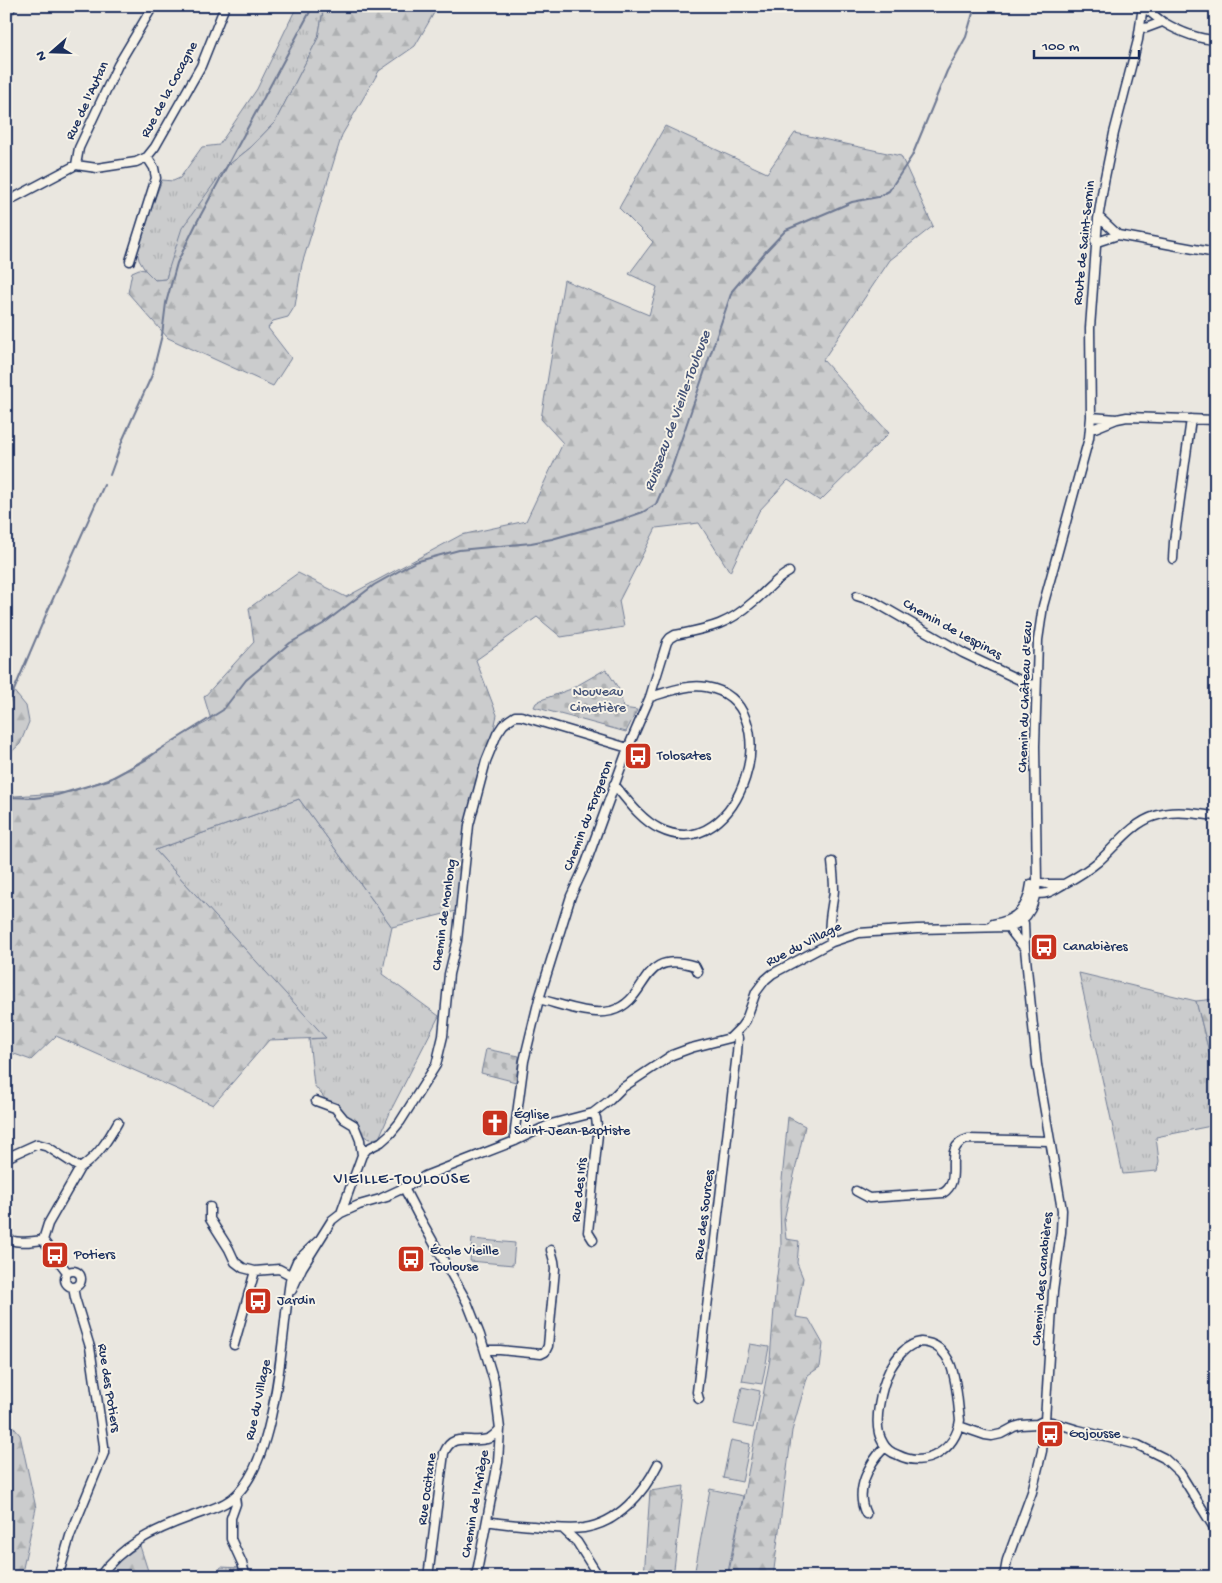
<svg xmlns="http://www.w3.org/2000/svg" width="1222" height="1583" font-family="'Gochi Hand',sans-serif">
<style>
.grass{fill:url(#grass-tufts);stroke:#737e96}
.forest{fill:url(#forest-firs);stroke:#737e96}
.cemetery{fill:url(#cemetery-stones);stroke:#737e96}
.pitch{fill:#cbcccd;stroke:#737e96}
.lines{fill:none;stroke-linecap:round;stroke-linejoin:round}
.stream{stroke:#6d7892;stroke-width:2}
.minor-casing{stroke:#1b2f5e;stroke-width:11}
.minor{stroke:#f7f3e8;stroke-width:8}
.labels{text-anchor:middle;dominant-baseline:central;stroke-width:4;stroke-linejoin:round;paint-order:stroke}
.street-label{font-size:14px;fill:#1b2f5e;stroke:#f7f3e8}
.park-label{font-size:14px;fill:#47567a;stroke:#f7f3e8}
.poi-label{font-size:14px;fill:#1b2f5e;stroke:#f7f3e8;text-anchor:start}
.water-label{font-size:15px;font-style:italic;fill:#445378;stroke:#f7f3e8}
.quarter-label{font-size:16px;letter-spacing:1px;fill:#1b2f5e;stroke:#f7f3e8}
</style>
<defs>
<pattern id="grass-tufts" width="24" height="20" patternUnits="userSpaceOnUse" patternTransform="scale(1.25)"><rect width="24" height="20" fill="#cbcccd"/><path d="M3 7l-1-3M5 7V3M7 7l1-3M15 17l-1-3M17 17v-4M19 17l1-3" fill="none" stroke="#aeb0b2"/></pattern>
<pattern id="forest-firs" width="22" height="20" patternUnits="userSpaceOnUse" patternTransform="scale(1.25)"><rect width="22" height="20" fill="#cbcccd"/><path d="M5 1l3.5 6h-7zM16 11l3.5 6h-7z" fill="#aeb0b2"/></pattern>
<pattern id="cemetery-stones" width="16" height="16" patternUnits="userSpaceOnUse" patternTransform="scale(1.25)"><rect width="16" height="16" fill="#cbcccd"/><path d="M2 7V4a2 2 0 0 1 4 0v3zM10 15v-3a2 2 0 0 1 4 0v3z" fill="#aeb0b2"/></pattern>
</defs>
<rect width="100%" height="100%" fill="#eae7e0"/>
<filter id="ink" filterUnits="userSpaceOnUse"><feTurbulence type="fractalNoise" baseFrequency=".02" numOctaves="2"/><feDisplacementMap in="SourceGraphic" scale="10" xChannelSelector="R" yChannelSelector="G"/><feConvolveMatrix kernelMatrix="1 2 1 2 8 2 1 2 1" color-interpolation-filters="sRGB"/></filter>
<g filter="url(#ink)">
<path class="grass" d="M297,6H324L318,38L275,122L250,148L226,167L169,268L166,279L155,280L145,270L139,260L136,247L162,180L173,181L180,178L202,147L219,145L257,89Z
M299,799L392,927L382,974L439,1016L392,1108L379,1138L369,1139L346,1125L314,1085L309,1039L325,1038L155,850Z
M1079,973L1196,1001L1216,1079V1125L1156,1137L1159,1161L1157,1171L1123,1174Z
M221,1567L241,1568L240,1577H214Z"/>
<path class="forest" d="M324,6H438L415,46L379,71L342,135L302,264L295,306L288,317L273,321L268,328L291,358L273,386L168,338L128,293L132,272L139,269L145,270L155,280L166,279L169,268L182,228L226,167L250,148L275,122L318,38Z
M665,126L767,173L795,133L901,156L933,226L890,260L823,360L889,433L820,501L788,480L759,511L730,572L699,523L656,528L619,601L624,627L561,637L537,617L476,660L497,715L472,827L464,909L392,927L299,799L155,850L326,1038L269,1040L213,1105L56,1036L31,1060L6,1051V790L15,796L71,792L118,775L183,735L211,720L204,697L254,642L249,608L298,573L346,597L461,535L526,521L563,443L541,419L564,280L649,315L657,287L629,274L653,242L619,208Z
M7,683L26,706L29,722L20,744L6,757Z
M1216,999V1079L1196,1001Z
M788,1117L805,1126L784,1220L786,1239L799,1241L797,1263L803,1278L796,1317L809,1319L823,1344L820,1367L808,1375L792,1431L773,1577H728L770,1359L776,1283L781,1246L780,1201Z
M6,1418L20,1435L36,1508L21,1577H6Z
M684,1486L673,1577H644L650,1491Z
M140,1546L150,1577H96Z"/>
<path class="cemetery" d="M606,669L620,691L623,708L637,710L626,732L534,707L536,703L541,700L571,689Z
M486,1049L519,1056L516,1082L481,1073Z"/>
<path class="pitch" d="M472,1239L515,1243L513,1265L470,1261Z
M750,1344L769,1347L762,1384L742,1381Z
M742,1387L760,1391L753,1428L734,1424Z
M731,1440L750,1444L742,1482L723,1478Z
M710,1489L743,1496L727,1577L695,1570Z"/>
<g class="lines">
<path class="stream" d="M110,475L123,439L152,375L162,335L166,303L177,263L197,222L313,6
M6,709L48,610L104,485
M6,797L34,798L57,795L108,780L147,759L159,750L223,710L246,680L290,643L323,624L374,585L415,562L459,550L531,543L552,539L620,520L643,512L656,504L671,470L732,291L767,250L786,230L852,202L878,197L889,191L912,156L947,71L966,37L975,6"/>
<g class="minor-casing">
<path id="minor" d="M1143,8C1151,11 1156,18 1163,22C1178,31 1198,39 1216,40
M6,15L12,6
M1141,27L1146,28L1162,22
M76,165L97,168L136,162L147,157L155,147L201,66L225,6
M76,165L79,148L118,65L153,6
M6,202L76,165
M1098,219H1101L1118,235L1216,253
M1095,240L1100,241L1118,235
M130,261L156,178L154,168L147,157
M1091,417L1117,419L1127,417L1216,420
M1090,427L1095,428L1117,419
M1173,559L1174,542L1191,419
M857,596L873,601L963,653L1028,684L1036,685
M614,784C627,800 641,820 660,829C740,868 792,701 706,687C687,684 668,692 650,697
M1063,884H1047L1037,882L1031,887L1036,893C1047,896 1054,889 1064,884C1077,877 1087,871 1099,861C1116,846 1132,823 1155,816C1174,809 1196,814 1216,816
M1010,922L1011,931L1025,949L1024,923L1018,918
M993,924C1017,920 1028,908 1031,884
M832,942C826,926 833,906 834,890C834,881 833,871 832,862
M539,999C560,1004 590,1016 611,1011C651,1000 637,948 695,966L698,972
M316,1101L335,1108L344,1119L354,1125L360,1140L362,1155
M515,1141V1129L524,1061L539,999L571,896L585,866L628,748L650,697L667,642L670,638L675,635C709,628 726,626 753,602C766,592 774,580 789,572
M6,1158L37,1144L48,1147L80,1168L48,1224L43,1240
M80,1168C98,1156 108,1140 118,1122
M404,1188L417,1213L467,1302L480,1335L494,1381L500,1429L498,1462L476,1577
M856,1191L869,1198L943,1193C965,1180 939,1147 968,1139L1050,1141
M382,1198L408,1186L425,1176L515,1141L551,1124L593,1113L610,1100L622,1088L672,1055L691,1048L730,1038L741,1027L746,1020L756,992L765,980L772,974L832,942L859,933L917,929L1009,927C1031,920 1035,902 1037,882L1035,746L1038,640L1043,606L1089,438L1091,417L1090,328L1098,219L1104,182L1114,133L1138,40L1143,6
M210,1207V1219L229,1249L235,1262L243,1268L255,1271L279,1269L294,1277
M341,1213L362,1155L367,1149L381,1142L390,1134L400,1122L436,1065L443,1036L449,974L457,941L469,825L486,761L497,734L503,725L509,720L515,716H521L628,748
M6,1237C15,1245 32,1241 43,1240
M43,1240L67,1272
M593,1240L588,1232L598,1134L596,1118L593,1113
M65 1279a8 8 0 1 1 16 0a8 8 0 1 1-16 0Z
M292,1290L302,1268L332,1220L341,1213L359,1205L387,1197
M921,1342C958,1344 956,1393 960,1420C956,1450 925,1469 898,1455C892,1453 886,1449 883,1443C876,1432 877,1418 879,1406C881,1393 884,1381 890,1369C897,1357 906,1344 921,1342Z
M234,1345L255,1271
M485,1350H500L541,1354L545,1352L548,1346L555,1269L554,1261L551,1250
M699,1399L697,1392L737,1053L738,1038L735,1034
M1045,1420L1078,1430L1138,1445L1164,1458L1180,1473L1216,1531
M959,1426L985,1435L992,1436L1001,1434L1014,1427L1021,1425L1037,1424L1045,1420
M235,1497L236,1504L231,1518V1539L242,1563L246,1577
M866,1514C854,1491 869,1463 885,1447
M487,1521C502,1524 518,1525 533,1526C550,1528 567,1530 584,1528C618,1523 643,1494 658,1464
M563,1529L577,1542L599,1577
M58,1577L70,1536L104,1453V1446L90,1347L75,1298L73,1287
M99,1577C122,1545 154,1530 190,1517C202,1512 214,1509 225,1503C279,1475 281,1330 291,1275L297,1261L319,1240
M428,1577L444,1453C453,1431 470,1444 487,1439C492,1438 496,1433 500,1429
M1004,1577L1007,1560L1032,1492L1042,1451L1045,1420L1053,1292L1061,1232L1062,1210L1037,1065L1025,949"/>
</g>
<use href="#minor" class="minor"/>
</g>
</g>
<defs>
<g id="bus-square" transform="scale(1.4375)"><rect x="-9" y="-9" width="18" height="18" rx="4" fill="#c8321e" stroke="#f7f3e8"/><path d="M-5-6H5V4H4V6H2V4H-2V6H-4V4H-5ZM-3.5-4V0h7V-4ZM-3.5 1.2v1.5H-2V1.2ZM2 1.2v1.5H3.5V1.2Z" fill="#fff"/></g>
<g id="church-square" transform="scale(1.4375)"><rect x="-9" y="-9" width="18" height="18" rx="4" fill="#c8321e" stroke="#f7f3e8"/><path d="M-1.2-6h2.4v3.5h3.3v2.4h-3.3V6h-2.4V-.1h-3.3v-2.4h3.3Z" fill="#fff"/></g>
</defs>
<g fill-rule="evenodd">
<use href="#bus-square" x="638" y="756"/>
<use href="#bus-square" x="1044" y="947"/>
<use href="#church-square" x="495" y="1123"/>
<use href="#bus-square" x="55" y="1255"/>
<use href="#bus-square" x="411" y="1259"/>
<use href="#bus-square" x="258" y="1301"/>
<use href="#bus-square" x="1050" y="1434"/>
</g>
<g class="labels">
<g class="street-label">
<text transform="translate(170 90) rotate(-62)">Rue de la Cocagne</text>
<text transform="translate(88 101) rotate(-65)">Rue de l'Autan</text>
<text transform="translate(1085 243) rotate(-84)">Route de Saint-Sernin</text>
<text transform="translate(952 630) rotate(29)">Chemin de Lespinas</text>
<text transform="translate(1026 697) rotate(-88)">Chemin du Château d'Eau</text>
<text transform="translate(589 816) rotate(-69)">Chemin du Forgeron</text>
<text transform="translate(445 915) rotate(-82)">Chemin de Monlong</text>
<text transform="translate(804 945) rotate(-27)">Rue du Village</text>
<text transform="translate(580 1190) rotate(-84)">Rue des Iris</text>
<text transform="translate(705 1215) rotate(-83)">Rue des Sources</text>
<text transform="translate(1043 1279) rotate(-85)">Chemin des Canabières</text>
<text transform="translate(108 1388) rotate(81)">Rue des Potiers</text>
<text transform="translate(259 1400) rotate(-78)">Rue du Village</text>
<text transform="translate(428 1489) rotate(-82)">Rue Occitane</text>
<text transform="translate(476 1504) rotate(-80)">Chemin de l'Ariège</text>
</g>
<g class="park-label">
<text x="598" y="692">Nouveau<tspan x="598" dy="16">Cimetière</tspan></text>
</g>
<g class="poi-label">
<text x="657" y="756">Tolosates</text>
<text x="1063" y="947">Canabières</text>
<text x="514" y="1115">Église<tspan x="514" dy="16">Saint-Jean-Baptiste</tspan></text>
<text x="430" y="1251">École Vieille<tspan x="430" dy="16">Toulouse</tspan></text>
<text x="74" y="1255">Potiers</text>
<text x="277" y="1301">Jardin</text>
<text x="1069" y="1434">Gojousse</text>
</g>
<g class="water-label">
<text transform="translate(678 411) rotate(-70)">Ruisseau de Vieille-Toulouse</text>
</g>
<g class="quarter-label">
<text x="402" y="1180">VIEILLE-TOULOUSE</text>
</g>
</g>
<rect width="1222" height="1583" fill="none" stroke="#f7f3e8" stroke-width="25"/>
<rect x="12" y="12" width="1197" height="1558" fill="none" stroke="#1b2f5e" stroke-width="2" filter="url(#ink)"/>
<g transform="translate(52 52) rotate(250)" stroke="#f7f3e8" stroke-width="4" paint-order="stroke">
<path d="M0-4L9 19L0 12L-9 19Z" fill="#1b2f5e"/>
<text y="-8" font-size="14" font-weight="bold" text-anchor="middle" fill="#1b2f5e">N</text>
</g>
<path d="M1034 50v8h105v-8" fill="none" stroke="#1b2f5e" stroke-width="2.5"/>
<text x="1042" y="50" font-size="15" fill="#1b2f5e" stroke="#f7f3e8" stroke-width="4" paint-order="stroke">100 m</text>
</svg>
